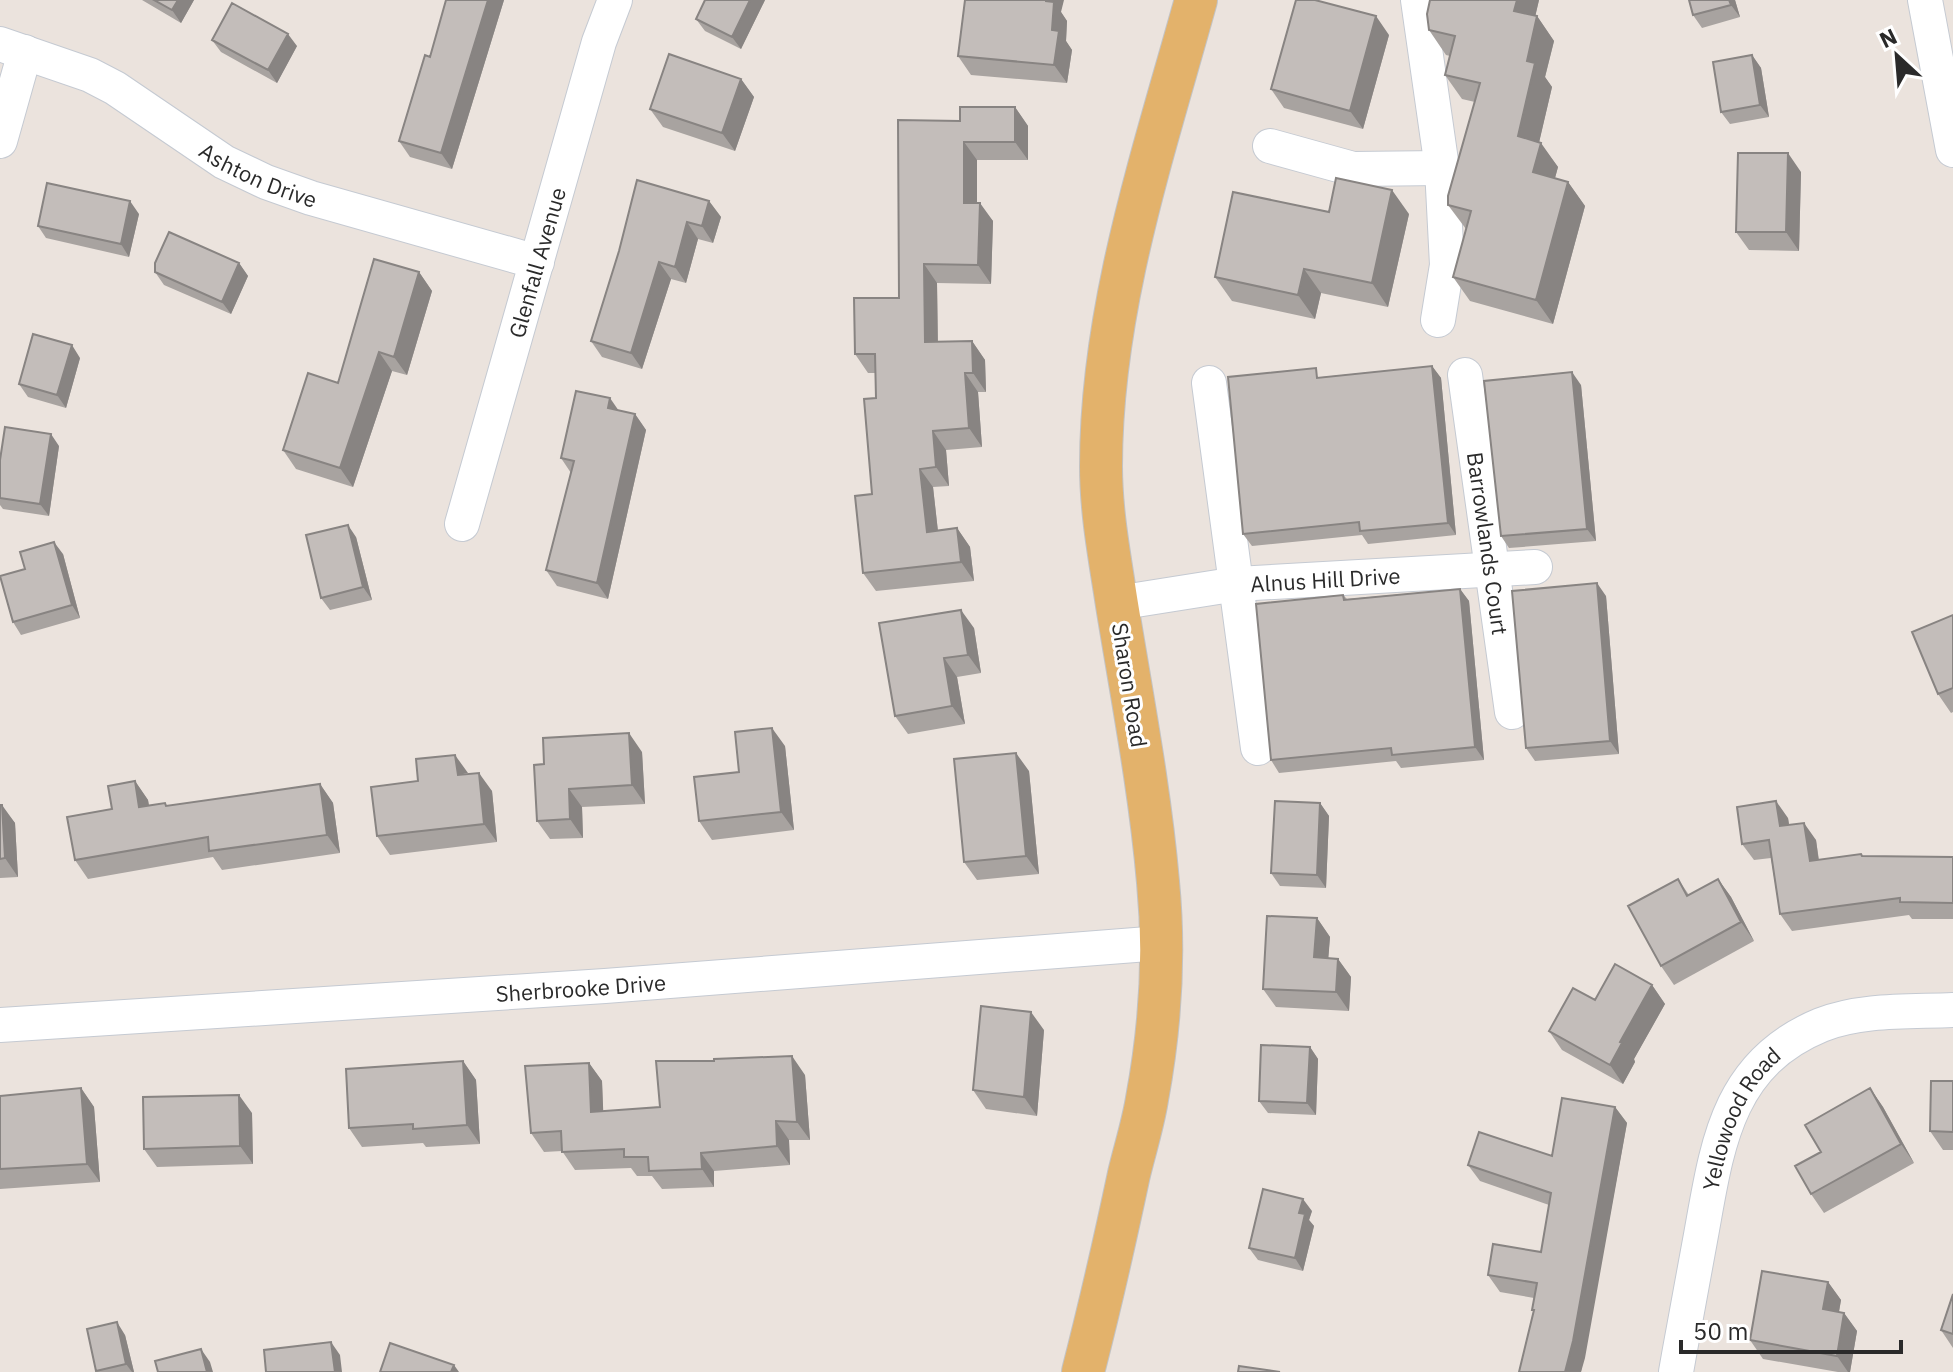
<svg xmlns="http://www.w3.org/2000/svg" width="1953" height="1372" font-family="'IBM Plex Sans',sans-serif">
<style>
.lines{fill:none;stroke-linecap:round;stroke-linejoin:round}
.minor-casing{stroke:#c5cad2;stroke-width:36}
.major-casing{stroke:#c3c3c3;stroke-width:44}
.minor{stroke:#fff;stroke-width:34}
.major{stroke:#e3b26b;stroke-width:42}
.wall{fill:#a8a3a0}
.shaded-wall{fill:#888482}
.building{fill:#c3bdba;stroke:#888482;stroke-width:2}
.labels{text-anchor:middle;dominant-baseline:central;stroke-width:6;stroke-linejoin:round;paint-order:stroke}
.street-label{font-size:22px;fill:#2a2a2a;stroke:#fff}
</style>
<rect width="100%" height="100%" fill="#ebe3dd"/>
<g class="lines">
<g class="minor-casing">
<g id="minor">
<path d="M1418,0L1442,168L1447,265L1438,320"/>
<path d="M1925,0L1953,150"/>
<path id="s1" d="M0,44L90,75L115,88L224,162L266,182L311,198L537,262"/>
<path d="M0,141L25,52"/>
<path d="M1270,146L1353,169L1442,168"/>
<path id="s2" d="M1465,375L1512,712"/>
<path d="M1209,383L1258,748"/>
<path id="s3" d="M462,524L599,42L615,0"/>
<path id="s4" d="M1117,603L1237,584L1535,567"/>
<path id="s5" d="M0,1025L605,986L1161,943"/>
<path id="s6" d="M1676,1372C1684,1326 1693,1280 1701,1235C1717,1147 1726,1064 1821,1025C1862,1009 1910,1012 1953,1010"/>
</g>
</g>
<g class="major-casing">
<path id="major" d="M1083,1372C1100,1306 1115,1240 1129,1174C1135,1149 1143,1124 1147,1099C1160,1029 1165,954 1158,882C1150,790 1132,697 1117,605C1110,559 1101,513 1101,466C1101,307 1154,152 1196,0"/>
</g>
<use href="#minor" class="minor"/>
<use href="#major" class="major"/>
</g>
<path class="wall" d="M142,0H194L181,23Z
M446,0H504L452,169L410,157L399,141L430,57Z
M705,0H765L741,49L705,31L696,19Z
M1430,0H1539L1535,16H1537L1554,41L1545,77L1552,87L1539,142L1558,167L1555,178L1568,182L1585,206L1553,324L1470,301L1453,277L1466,229L1448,205L1475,102L1462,99L1445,75L1450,56L1446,55L1429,30Z
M1689,0H1735L1740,17L1702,28L1693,15Z
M1061,12L1067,21L1066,41L1072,50L1067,83L971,75L958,56Z
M1389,35L1363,129L1284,108L1271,89Z
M212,40L297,46L277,83L221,52Z
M1752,55L1761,68L1769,117L1730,124L1721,112Z
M741,79L754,97L735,151L663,127L650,109Z
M1015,107L1028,126V160H977V203L993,221L991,284L937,283L938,342L972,341L985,360L986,392H978L982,447L946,450L949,486L933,487L938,531L957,528L970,547L974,581L876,591L863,573L872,494L876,398L875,373H868L855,354L899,298L960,121Z
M1801,172L1799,251L1749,250L1736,232Z
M709,201L721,217L713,243L698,239L686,283L671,279L642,369L602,357L591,341L619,251Z
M139,214L129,257L46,238L38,226Z
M1409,214L1388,307L1321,293L1315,319L1232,301L1215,277Z
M239,263L248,276L231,314L164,285L155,272Z
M419,272L432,291L407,375L392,371L353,487L296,469L283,450L338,383Z
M80,358L66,408L28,397L19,384Z
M1432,366L1441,378L1456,535L1368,544L1362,535L1252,546L1243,534L1322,377Z
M1581,385L1596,541L1509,548L1501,536Z
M618,410L635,414L646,430L608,599L557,586L546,570L571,473L561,458Z
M59,446L49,516L3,509L0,505V498Z
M356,537L372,600L330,610L321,598Z
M63,554L80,618L21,635L13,622L25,569Z
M1460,589L1469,601L1484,760L1401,768L1396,761L1279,773L1271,760L1343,595L1347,599Z
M1606,596L1619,754L1535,761L1526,748Z
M1953,615V712L1951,713L1938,694Z
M879,623L974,628L981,673L957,677L965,724L908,734L895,716Z
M785,746L794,830L712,840L699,821L739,772Z
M642,752L645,804L582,807L583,838L550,839L537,821L544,764Z
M1029,771L1039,874L977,880L964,862Z
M468,774L492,791L497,842L390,855L377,836L418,781Z
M135,781L148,800L149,805L167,806L320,784L333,803L340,853L222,870L213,857L88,879L75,860L112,809Z
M1320,803L1329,816L1326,888L1280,886L1271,873Z
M0,805L15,823L18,877L0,878Z
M1788,818L1789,825L1816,840L1819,860L1863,856L1953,857V919H1912L1909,915L1792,931L1780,914L1771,858L1754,860L1742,844Z
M1678,879L1689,895L1718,879L1731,897L1754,941L1674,985L1661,966Z
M1317,918L1330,937L1328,958L1338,959L1351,977L1349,1011L1276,1007L1263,989Z
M1652,985L1665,1004L1634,1059L1635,1062L1623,1084L1562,1050L1549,1031L1595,1000Z
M1044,1030L1037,1116L986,1109L973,1090Z
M1310,1047L1318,1059L1316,1115L1268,1113L1259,1101Z
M463,1061L476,1080L480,1144L426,1147L423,1143L362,1147L349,1128Z
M589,1063L602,1081L603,1111L660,1107L805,1075L810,1140H789L790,1165L714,1171V1187L662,1189L652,1176H637L631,1168L575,1170L562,1151L544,1152L531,1133Z
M1953,1081V1150H1943L1930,1131Z
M81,1088L94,1107L100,1182L0,1189V1096Z
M1870,1088L1883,1107L1914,1163L1824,1213L1811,1194L1821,1152Z
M1615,1107L1627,1123L1581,1372H1519L1534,1312L1532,1310L1534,1298L1500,1292L1488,1275L1541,1252L1549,1205L1480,1181L1468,1165L1552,1156Z
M252,1113L253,1164L157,1167L144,1149Z
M1312,1211L1309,1220L1314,1226L1303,1271L1258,1260L1249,1248Z
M1828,1282L1841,1300L1839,1312L1844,1313L1857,1331L1850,1372H1838L1763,1359L1750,1340Z
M1953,1294V1348L1941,1330Z
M87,1329L125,1335L134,1372H97Z"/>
<path class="shaded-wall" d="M178,0H194L181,23L172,10Z
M488,0H504L452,169L441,153Z
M750,0H765L741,49L732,37Z
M1046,0H1064L1061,12L1067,21L1066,41L1072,50L1067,83L1054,65L1052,30Z
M1517,0H1539L1531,35L1514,11Z
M1729,0H1735L1740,17L1731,5Z
M1376,16L1389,35L1363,129L1350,111Z
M1537,16L1554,41L1545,77L1552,87L1535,160L1518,136L1527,61Z
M288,34L297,46L277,83L268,70Z
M1752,55L1761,68L1769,117L1760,105Z
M741,79L754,97L735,151L722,133Z
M1015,107L1028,126V160L1015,142Z
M964,142L977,160V221L964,203Z
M1541,143L1558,167L1550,196L1533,172Z
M1788,153L1801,172L1799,251L1786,232Z
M1568,182L1585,206L1553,324L1536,300Z
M1392,190L1409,214L1388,307L1372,283Z
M130,201L139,214L129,257L121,244Z
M709,201L721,217L713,243L702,226Z
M980,203L993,221L991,284L978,265Z
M687,222L698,239L686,283L675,267Z
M659,262L671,279L642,369L631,353Z
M239,263L248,276L231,314L222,302Z
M924,264L937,283L938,361L925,342Z
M1304,269L1321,293L1315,319L1298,295Z
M419,272L432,291L407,375L394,357Z
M972,341L985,360L986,392L973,373Z
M72,345L80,358L66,408L57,395Z
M379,352L392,371L353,487L340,468Z
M1432,366L1441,378L1456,535L1448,523Z
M1572,372L1581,385L1596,541L1587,529Z
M965,373L978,392L982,447L969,428Z
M610,398L621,414L608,408Z
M635,414L646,430L608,599L597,583Z
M933,431L946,450L949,486L936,467Z
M51,434L59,446L49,516L40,504Z
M920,469L933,487L940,550L927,532Z
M348,525L356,537L372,600L363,587Z
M957,528L970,547L974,581L961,562Z
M54,542L63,554L80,618L72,605Z
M1597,583L1606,596L1619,754L1610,741Z
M1460,589L1469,601L1484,760L1475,747Z
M961,610L974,628L981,673L968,655Z
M944,658L957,677L965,724L952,706Z
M772,728L785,746L794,830L781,812Z
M629,733L642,752L645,804L632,785Z
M1016,753L1029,771L1039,874L1026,856Z
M455,755L468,773L458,775Z
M479,773L492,791L497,842L484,824Z
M135,781L148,800L152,826L139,807Z
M320,784L333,803L340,853L327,835Z
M569,789L582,807L583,838L570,819Z
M1776,801L1788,818L1792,843L1780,826Z
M1320,803L1329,816L1326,888L1317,875Z
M2,805L15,823L18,877L5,858Z
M1804,823L1816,840L1821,878L1810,861Z
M1718,879L1731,897L1754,941L1741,922Z
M1317,918L1330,937L1327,976L1314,957Z
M1338,959L1351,977L1349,1011L1336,992Z
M1652,985L1665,1004L1634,1059L1635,1062L1623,1084L1610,1065L1620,1042Z
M1031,1012L1044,1030L1037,1116L1024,1097Z
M1310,1047L1318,1059L1316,1115L1307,1103Z
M792,1056L805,1075L810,1140L797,1122Z
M463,1061L476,1080L480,1144L467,1125Z
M589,1063L602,1081L604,1130L591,1112Z
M81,1088L94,1107L100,1182L87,1164Z
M1870,1088L1883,1107L1914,1163L1901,1144Z
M239,1095L252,1113L253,1164L240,1146Z
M1615,1107L1627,1123L1585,1358L1581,1372H1565Z
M776,1121L789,1140L790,1165L777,1146Z
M701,1153L714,1171V1187L702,1169Z
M1303,1199L1312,1211L1309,1220L1314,1226L1303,1271L1295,1258L1299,1213Z
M1828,1282L1841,1300L1836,1328L1823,1309Z
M1844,1313L1857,1331L1850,1372H1848L1837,1356Z
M117,1322L125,1335L134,1372H132L126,1364Z
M331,1342L340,1355L342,1372H335Z
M201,1349L210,1362L213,1372H207Z
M454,1365L459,1372H451Z"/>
<path class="building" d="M154,0H178L172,10Z
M446,0H488L441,153L399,141L425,55L430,57Z
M705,0H750L732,37L696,19Z
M965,0H1046V1L1054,2L1052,30L1059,31L1054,65L958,56Z
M1296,0H1315L1376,16L1350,111L1271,89Z
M1430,0H1517L1514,11L1537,16L1527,61L1535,63L1518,136L1541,143L1533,172L1568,182L1536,300L1453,277L1471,211L1448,205V196L1480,83L1445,75L1455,36L1429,30L1427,14Z
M1689,0H1729L1731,5L1693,15Z
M232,3L288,34L268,70L212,40Z
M669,54L741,79L722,133L650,109Z
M1752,55L1760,105L1721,112L1713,62Z
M960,107H1015V142H964V203H980L978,265L924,264L925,342L972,341L973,373H965L969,428L933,431L936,467L920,469L927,532L957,528L961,562L863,573L855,496L872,494L864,399L876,398L875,354H855L854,298H899L898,120L960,121Z
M1738,153H1788L1786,232H1736Z
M1336,178L1392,190L1372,283L1304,269L1298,295L1215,277L1233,192L1329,212Z
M637,180L709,201L702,226L687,222L675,267L659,262L631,353L591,341L619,251Z
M47,183L130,201L121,244L38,226Z
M169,232L239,263L222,302L155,272V263Z
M374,259L419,272L394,357L379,352L340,468L283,450L308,373L338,383Z
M33,334L72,345L57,395L19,384Z
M1432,366L1448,523L1360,531L1359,522L1243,534L1228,377L1316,368L1317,378Z
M1572,372L1587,529L1501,536L1484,381Z
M576,391L610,398L608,408L635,414L597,583L546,570L574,461L561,458Z
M5,427L51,434L40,504L0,498V460Z
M348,525L363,587L321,598L306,535Z
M54,542L72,605L13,622L0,576L25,569L20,552Z
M1597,583L1610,741L1526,748L1512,591Z
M1460,589L1475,747L1392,755L1391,748L1271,760L1256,604L1343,595L1344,600Z
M961,610L968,655L944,658L952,706L895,716L879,623Z
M1953,615V688L1938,694L1912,632Z
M772,728L781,812L699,821L694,777L739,772L735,732Z
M629,733L632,785L569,789L570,819L537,821L534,765L544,764L543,738Z
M1016,753L1026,856L964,862L954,759Z
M455,755L458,775L479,773L484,824L377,836L371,787L418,781L416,759Z
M135,781L139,807L165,803L166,806L320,784L327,835L209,851L208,837L75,860L67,817L112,809L108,786Z
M1275,801L1320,803L1317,875L1271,873Z
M1776,801L1780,826L1804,823L1810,861L1861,854L1862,856L1953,857V903L1900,902V898L1780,914L1769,840L1742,844L1737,807Z
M0,805H2L5,858L0,859Z
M1678,879L1687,896L1718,879L1741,922L1661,966L1628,906Z
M1267,916L1317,918L1314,957L1338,959L1336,992L1263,989Z
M1615,964L1652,985L1620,1042L1622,1043L1610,1065L1549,1031L1573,988L1595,1000Z
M981,1006L1031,1012L1024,1097L973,1090Z
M1261,1045L1310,1047L1307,1103L1259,1101Z
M792,1056L797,1122L776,1121L777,1146L701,1153L702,1169L649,1171L648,1157H624V1149L562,1152L561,1131L531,1133L525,1066L589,1063L591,1112L660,1107L656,1061H714V1059Z
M463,1061L467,1125L413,1129V1124L349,1128L346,1069Z
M1931,1081H1953V1132L1930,1131Z
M81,1088L87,1164L0,1169V1096Z
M1870,1088L1901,1144L1811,1194L1795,1166L1821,1152L1805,1125Z
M239,1095L240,1146L144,1149L143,1097Z
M1562,1098L1615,1107L1573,1341L1565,1372H1519L1534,1310H1532L1537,1283L1488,1275L1493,1244L1541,1252L1551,1193L1468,1165L1479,1132L1552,1156Z
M1263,1189L1303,1199L1299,1213L1305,1214L1295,1258L1249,1248Z
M1762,1271L1828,1282L1823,1309L1844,1313L1837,1356L1750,1340Z
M1953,1294V1334L1941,1330Z
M117,1322L126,1364L96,1371L87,1329Z
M331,1342L335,1372H266L264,1350Z
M390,1343L454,1365L451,1372H380Z
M201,1349L207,1372H158L155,1361Z
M1239,1366L1280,1372H1238Z"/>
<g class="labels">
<g class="street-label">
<text stroke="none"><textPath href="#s1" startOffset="292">Ashton Drive</textPath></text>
<text stroke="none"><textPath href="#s3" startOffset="272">Glenfall Avenue</textPath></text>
<text stroke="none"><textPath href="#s2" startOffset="170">Barrowlands Court</textPath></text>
<text stroke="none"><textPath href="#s4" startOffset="210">Alnus Hill Drive</textPath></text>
<text transform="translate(1130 685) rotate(81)">Sharon Road</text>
<text stroke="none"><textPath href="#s5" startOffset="582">Sherbrooke Drive</textPath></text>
<text stroke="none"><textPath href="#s6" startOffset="264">Yellowood Road</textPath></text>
</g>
</g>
<g transform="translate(1897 56) rotate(334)" stroke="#ffffff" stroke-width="6" paint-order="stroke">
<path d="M0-6L14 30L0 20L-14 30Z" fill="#2a2a2a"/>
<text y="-12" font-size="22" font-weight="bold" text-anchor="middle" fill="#2a2a2a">N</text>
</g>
<path d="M1681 1340v12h220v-12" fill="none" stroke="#2a2a2a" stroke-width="4"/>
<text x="1693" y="1340" font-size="24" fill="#2a2a2a" stroke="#ffffff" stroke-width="6" paint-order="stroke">50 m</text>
</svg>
